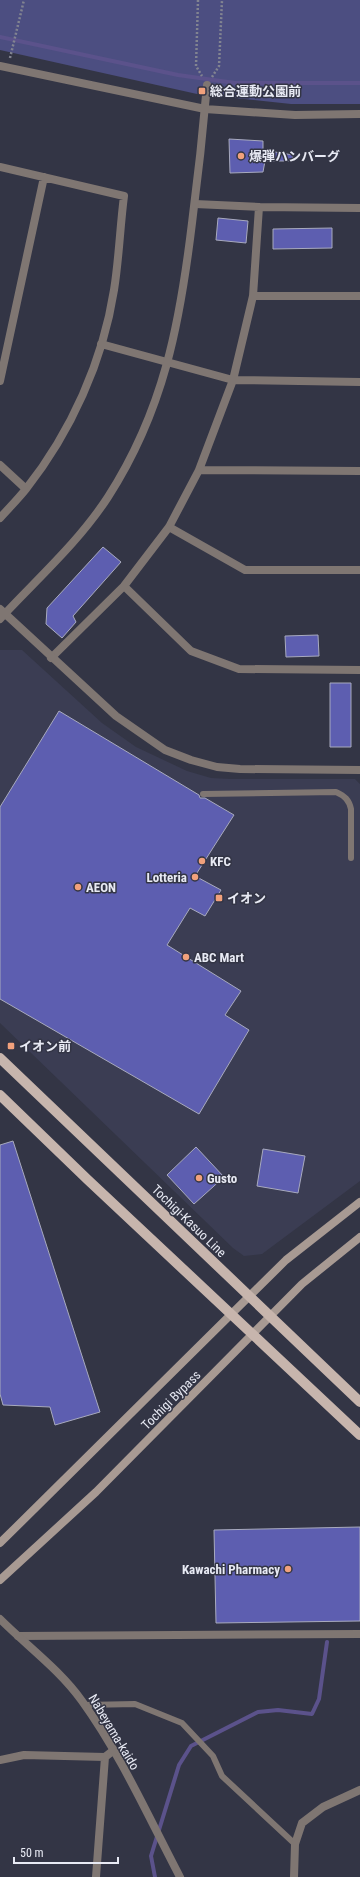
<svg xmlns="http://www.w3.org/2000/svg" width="360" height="1877" font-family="'Roboto Condensed','Noto Sans JP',sans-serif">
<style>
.built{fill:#3b3d53}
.green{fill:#4c4e81}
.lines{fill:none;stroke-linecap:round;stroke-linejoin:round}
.stream{stroke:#5b528b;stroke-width:4}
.building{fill:#5d5eb0;stroke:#a8aabe}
.path{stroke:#828491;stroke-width:2.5;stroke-dasharray:2 2;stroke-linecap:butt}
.service{stroke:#7f7672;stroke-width:6}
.minor{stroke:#7f7672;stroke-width:8}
.tertiary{stroke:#7f7672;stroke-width:8}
.secondary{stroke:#a89a93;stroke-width:8}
.primary{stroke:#c7b5ad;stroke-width:10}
.poi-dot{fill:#f1a17c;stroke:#333545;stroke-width:1.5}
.labels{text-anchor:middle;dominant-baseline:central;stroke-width:3;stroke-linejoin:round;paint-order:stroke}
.poi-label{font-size:13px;font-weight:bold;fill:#e8eaf4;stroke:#333545;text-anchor:start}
.street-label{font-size:13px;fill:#e8eaf4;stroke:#333545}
</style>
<rect width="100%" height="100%" fill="#333545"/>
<path class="built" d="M0,650H22L102,723L136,747L187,771L211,778L230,779H355L360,784V1181L262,1254L244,1256L233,1248L0,1023Z"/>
<path class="green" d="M0,0H360V104H291L197,94L0,50Z"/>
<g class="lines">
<path class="stream" d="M0,37L178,75L235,83H360
M155,1877L151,1856L179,1765L191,1746L258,1712L278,1710L312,1714L319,1699L327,1642"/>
</g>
<path class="building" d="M229,139L263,141V150L293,155L292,161H265L263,172L230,173Z
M218,218L248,221L246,243L216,240Z
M332,228V248L273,249V229Z
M103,547L121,562L73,616L76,622L62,638L46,624L47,608Z
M318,635L319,656L286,657L285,636Z
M330,683H351V747H330Z
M59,711L199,795L200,798H205L234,815L195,876L221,890L205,916L190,908L167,945L241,991L225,1015L249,1030L199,1114L0,999V807Z
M13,1141L100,1412L55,1425L50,1407L3,1405L0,1394V1145Z
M196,1147L224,1177L194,1204L167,1175Z
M263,1149L305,1156L298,1193L257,1186Z
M360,1527V1621L216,1623L214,1530Z"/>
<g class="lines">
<path class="path" d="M198,0L196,66L202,76
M10,58L24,0
M212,77L219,66L222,0"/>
<path class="service" d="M203,794L336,792C345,796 349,800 351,809V858
M85,1705L135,1704L182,1723L213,1756L222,1776L295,1844"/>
<path class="minor" d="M0,167L124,196C120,227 119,259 114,290C103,361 71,432 26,489C18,499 9,508 0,518
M195,204L259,207L360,208
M253,296H360
M101,344L233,380L360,382
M0,381L44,177
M0,465L26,489
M199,470L360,471
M169,527L245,570H360
M124,586L191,651L239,669L360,670
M51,658L124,586L169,527L199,470L233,380L253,296L259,207
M18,1636L360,1634
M0,1760L24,1755L105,1757
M96,1877L105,1757L114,1750
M294,1877L295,1844L302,1823L323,1807L360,1790"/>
<path class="tertiary" d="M0,66L205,109L295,115L360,114
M0,609L116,716L165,750L191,760L217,767L240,769L360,770
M0,619C37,579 78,543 108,497C164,410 180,323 192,223C198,177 203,131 207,85
M0,1619C27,1646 60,1670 82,1701C121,1755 149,1818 180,1877"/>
<path class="secondary" d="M0,1543L286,1260L360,1202
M0,1580L96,1492L302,1284L360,1237"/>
<path class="primary" d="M0,1058L360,1402
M0,1095L88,1180L360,1435"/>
</g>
<g class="poi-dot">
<rect x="198" y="87" width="8" height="8" rx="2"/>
<circle cx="241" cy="156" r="4"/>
<circle cx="202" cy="861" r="4"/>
<circle cx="195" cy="877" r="4"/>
<circle cx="78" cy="887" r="4"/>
<rect x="215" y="894" width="8" height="8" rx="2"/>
<circle cx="186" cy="957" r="4"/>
<rect x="7" y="1042" width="8" height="8" rx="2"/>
<circle cx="199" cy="1178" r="4"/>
<circle cx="288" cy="1569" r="4"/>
</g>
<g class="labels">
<g class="poi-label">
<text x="210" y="91">総合運動公園前</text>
<text x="249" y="156">爆弾ハンバーグ</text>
<text x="210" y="861">KFC</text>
<text x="187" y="877" text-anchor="end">Lotteria</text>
<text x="86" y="887">AEON</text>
<text x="227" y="898">イオン</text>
<text x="194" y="957">ABC Mart</text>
<text x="19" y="1046">イオン前</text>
<text x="207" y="1178">Gusto</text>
<text x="280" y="1569" text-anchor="end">Kawachi Pharmacy</text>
</g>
<g class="street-label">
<text transform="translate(189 1221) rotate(44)">Tochigi-Kasuo Line</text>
<text transform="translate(171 1400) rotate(-45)">Tochigi Bypass</text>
<text transform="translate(114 1732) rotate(59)">Nabeyama-kaido</text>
</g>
</g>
<path d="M14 1857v6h104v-6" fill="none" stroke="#e8eaf4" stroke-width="2"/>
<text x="20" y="1857" font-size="12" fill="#e8eaf4" stroke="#333545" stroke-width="3" paint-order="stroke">50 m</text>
</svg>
